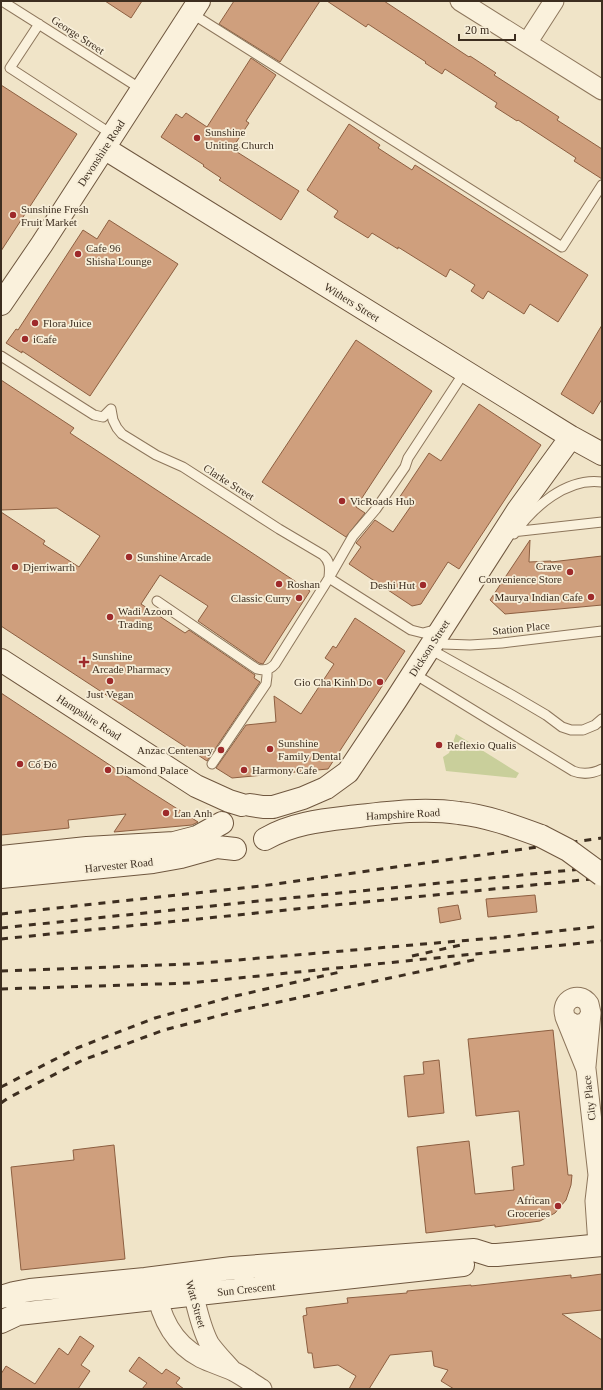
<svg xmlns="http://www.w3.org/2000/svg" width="603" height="1390" font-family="'Times New Roman',serif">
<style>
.green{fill:#c9cf9b}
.building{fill:#cf9f7d;stroke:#8d5f41}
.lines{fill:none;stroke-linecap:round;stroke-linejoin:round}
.lane-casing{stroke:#8d765c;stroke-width:11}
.street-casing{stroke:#8d765c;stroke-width:21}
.secondary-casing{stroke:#6f573f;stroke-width:24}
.lane{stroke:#faf1dc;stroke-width:9}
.street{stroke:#faf1dc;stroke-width:19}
.secondary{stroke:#faf1dc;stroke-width:22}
.rail{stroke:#3d2e20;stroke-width:3;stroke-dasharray:7 7;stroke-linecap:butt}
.secondary-bridge-casing{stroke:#6f573f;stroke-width:24;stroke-linecap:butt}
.secondary-bridge{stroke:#faf1dc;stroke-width:22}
.poi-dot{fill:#9e2a2b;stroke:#f7eed8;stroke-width:1.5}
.labels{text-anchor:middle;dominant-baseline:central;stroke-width:3.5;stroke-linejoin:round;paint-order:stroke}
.street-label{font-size:11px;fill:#3d2e20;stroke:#f7eed8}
.poi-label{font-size:11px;fill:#3d2e20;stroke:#f7eed8;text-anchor:start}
</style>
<rect width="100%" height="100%" fill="#f0e4c8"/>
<path class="green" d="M456,734L517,772L519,773L516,778L446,771L443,757L449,753Z"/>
<path class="building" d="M105,1H142L131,18Z
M234,1H320L280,62L219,24Z
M327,1H384L469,57L470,56L496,73L494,75L559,117L557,120L602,149V179L574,161L576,158L518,120L517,121L495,107L497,103L445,69L442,74L425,63L426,62L368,24L366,27Z
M251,58L276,75L246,121L249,123L235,144L240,148L237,152L299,191L281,220L219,180L221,178L203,166L204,165L161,137L176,114L182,118L186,113L207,127Z
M1,85L77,134L1,251Z
M349,124L380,145L378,148L412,170L415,165L588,275L558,322L530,304L524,314L488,291L483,299L471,291L475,285L450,269L446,277L398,247V249L372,233L368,238L334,217L338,211L307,190Z
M109,220L178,264L90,396L22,351V353L6,343L16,329L18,330L83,230L97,239Z
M602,325V399L593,414L561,394Z
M356,340L432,391L356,507L365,513L346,537L262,482Z
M1,380L74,428L70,433L310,591L263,664L259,663L198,621L208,606L160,575L141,604L185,633L189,630L255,675L254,678L260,682L207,761L1,626V512L45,541L43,544L79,567L100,536L57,508L1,510Z
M479,404L541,445L459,569L448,562L421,604L412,606L349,564L361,547L356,543L375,520L393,532L411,506L399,498L429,453L441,461Z
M530,540L529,562L551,561V562L602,556V605L505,614L490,600Z
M355,618L405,651L328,769L232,778L216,768L246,725L276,722L274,696L301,714L334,664L325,658L333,646L336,648Z
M1,693L143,787L198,822L192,825L114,832L126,814L68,820L69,828L1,835Z
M535,895L537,912L488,917L486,899Z
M458,905L461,919L440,923L438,908Z
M553,1030L568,1175H572L571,1185L566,1200L555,1213L540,1221L495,1227V1225L426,1233L417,1147L469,1141L475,1194L514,1190L512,1167L524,1165L519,1111L476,1116L468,1039Z
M439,1060L444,1113L408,1117L404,1076L424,1074L423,1062Z
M114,1145L125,1259L21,1270L11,1167L74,1160L73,1150Z
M602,1274V1310L562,1314L602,1340V1389H454L441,1381L448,1370L434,1366L432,1351L390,1355L369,1389H349L356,1376L338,1365L314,1368L312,1353H308L303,1316L307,1315L306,1308L348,1303L347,1298L407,1293V1291L471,1285V1286L571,1275V1278Z
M80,1336L94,1346L81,1365L90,1371L78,1389H1V1374L6,1366L35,1384L59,1348L68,1355Z
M139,1357L162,1374L166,1369L180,1378L176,1383L184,1389H142L147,1383L129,1371Z"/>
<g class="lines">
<g class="lane-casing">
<path id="lane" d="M2,1L141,89
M191,13L562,247L602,185
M39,24L10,68L113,135
M1,356L94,415L103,417L111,409
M111,409L113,420L117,428L122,434L156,455L183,467L279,529L323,555C330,561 330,568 329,577
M512,532L602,522
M514,534C533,507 567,477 602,482
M329,578L411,630L423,633L438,629
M157,601L257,669C264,671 270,670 275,664L329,578L353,536L376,509L405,467L408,458L465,371
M443,644L470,645L502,643L602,631
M437,653L512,695L546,715L562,727L571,730H583L595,725L602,719
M421,678L573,771C583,775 592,774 602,769
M212,764L266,684L267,676V670"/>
</g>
<g class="street-casing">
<path id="street" d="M460,1L602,90
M527,43L554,1
M565,1017L586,1069L598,1175L595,1201L598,1245
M586,1066L591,1013L589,1004C578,988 556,1003 567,1020L576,1025L586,1022L591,1013
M190,1281C196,1302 199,1324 209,1343C215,1352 224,1361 231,1369
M155,1285C160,1316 172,1343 201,1358C211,1363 222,1366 233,1371C243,1376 252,1383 262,1389"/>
</g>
<g class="secondary-casing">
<path id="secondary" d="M104,148L571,437L602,454
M1,304L42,244L199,1
M1,660L196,786L229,801L242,805
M250,805L263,807H273L303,798L326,788L348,772L396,700L518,510L571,437
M265,839C294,822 326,820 359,816C392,812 426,808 459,813C487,816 514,826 541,836
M1,857L87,848L174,843L197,837L222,823
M1,877L153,862L181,857L217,847L235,849
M1,1297L14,1293L30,1290L145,1279L232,1268L474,1250L490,1255H497L602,1245
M1,1322L18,1314L463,1265"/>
</g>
<use href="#lane" class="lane"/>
<use href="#street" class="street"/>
<use href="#secondary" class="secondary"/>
<path class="rail" d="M1,914L261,886L602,838
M1,928L259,901L602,867
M1,939L602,878
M412,956L461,945
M1,971L191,964L494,938L602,926
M1,989L190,983L602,941
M1,1087L77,1048L155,1018L231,997L340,972
M1,1103L8,1098L83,1060L164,1030L237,1011L478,959"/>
<g class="secondary-bridge-casing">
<path id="secondary-bridge" d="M541,836L568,850L602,875"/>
</g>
<use href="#secondary-bridge" class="secondary-bridge"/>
</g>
<g class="poi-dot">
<circle cx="197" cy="138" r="4"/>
<circle cx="13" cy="215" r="4"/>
<circle cx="78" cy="254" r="4"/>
<circle cx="35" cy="323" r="4"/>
<circle cx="25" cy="339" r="4"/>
<circle cx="342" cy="501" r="4"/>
<circle cx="129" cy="557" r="4"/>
<circle cx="15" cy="567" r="4"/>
<circle cx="570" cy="572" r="4"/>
<circle cx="279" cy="584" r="4"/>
<circle cx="423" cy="585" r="4"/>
<circle cx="591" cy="597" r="4"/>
<circle cx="299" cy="598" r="4"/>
<circle cx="110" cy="617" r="4"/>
<path d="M82 656h4v4h4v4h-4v4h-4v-4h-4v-4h4z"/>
<circle cx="110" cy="681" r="4"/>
<circle cx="380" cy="682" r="4"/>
<circle cx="439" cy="745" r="4"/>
<circle cx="270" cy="749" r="4"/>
<circle cx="221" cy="750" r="4"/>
<circle cx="20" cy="764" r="4"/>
<circle cx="108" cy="770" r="4"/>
<circle cx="244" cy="770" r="4"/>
<circle cx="166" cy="813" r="4"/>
<circle cx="558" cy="1206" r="4"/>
</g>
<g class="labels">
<g class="street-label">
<text transform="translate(78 35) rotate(33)">George Street</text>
<text transform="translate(101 153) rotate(-57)">Devonshire Road</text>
<text transform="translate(352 302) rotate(32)">Withers Street</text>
<text transform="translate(229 482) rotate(32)">Clarke Street</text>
<text transform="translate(521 628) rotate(-6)">Station Place</text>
<text transform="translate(429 648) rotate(-57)">Dickson Street</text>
<text transform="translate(89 717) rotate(33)">Hampshire Road</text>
<text transform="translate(403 814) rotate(-3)">Hampshire Road</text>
<text transform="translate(119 865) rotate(-6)">Harvester Road</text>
<text transform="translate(589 1098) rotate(-97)">City Place</text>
<text transform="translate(246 1289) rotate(-6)">Sun Crescent</text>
<text transform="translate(196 1304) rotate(74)">Watt Street</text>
</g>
<g class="poi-label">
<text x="205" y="132">Sunshine<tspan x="205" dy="13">Uniting Church</tspan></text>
<text x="21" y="209">Sunshine Fresh<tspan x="21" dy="13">Fruit Market</tspan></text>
<text x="86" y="248">Cafe 96<tspan x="86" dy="13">Shisha Lounge</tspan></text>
<text x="43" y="323">Flora Juice</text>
<text x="33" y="339">iCafe</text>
<text x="350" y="501">VicRoads Hub</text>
<text x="137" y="557">Sunshine Arcade</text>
<text x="562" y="566" text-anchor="end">Crave<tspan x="562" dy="13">Convenience Store</tspan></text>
<text x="23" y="567">Djerriwarrh</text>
<text x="287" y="584">Roshan</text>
<text x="415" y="585" text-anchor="end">Deshi Hut</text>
<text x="583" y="597" text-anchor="end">Maurya Indian Cafe</text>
<text x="291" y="598" text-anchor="end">Classic Curry</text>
<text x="118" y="611">Wadi Azoon<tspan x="118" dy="13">Trading</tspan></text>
<text x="92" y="656">Sunshine<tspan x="92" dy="13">Arcade Pharmacy</tspan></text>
<text x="372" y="682" text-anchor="end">Gio Cha Kinh Do</text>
<text x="110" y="694" text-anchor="middle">Just Vegan</text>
<text x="278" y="743">Sunshine<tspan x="278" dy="13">Family Dental</tspan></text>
<text x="447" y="745">Reflexio Qualis</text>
<text x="213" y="750" text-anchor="end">Anzac Centenary</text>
<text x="28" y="764">Cố Đô</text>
<text x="116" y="770">Diamond Palace</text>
<text x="252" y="770">Harmony Cafe</text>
<text x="174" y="813">Lan Anh</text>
<text x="550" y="1200" text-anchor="end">African<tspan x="550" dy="13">Groceries</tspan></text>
</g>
</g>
<rect width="603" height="1390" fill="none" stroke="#3d2e20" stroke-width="4"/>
<path d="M459 34v6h56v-6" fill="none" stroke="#3d2e20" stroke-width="2"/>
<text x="465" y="34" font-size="12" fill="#3d2e20" stroke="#f7eed8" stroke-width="3" paint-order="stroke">20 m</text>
</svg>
